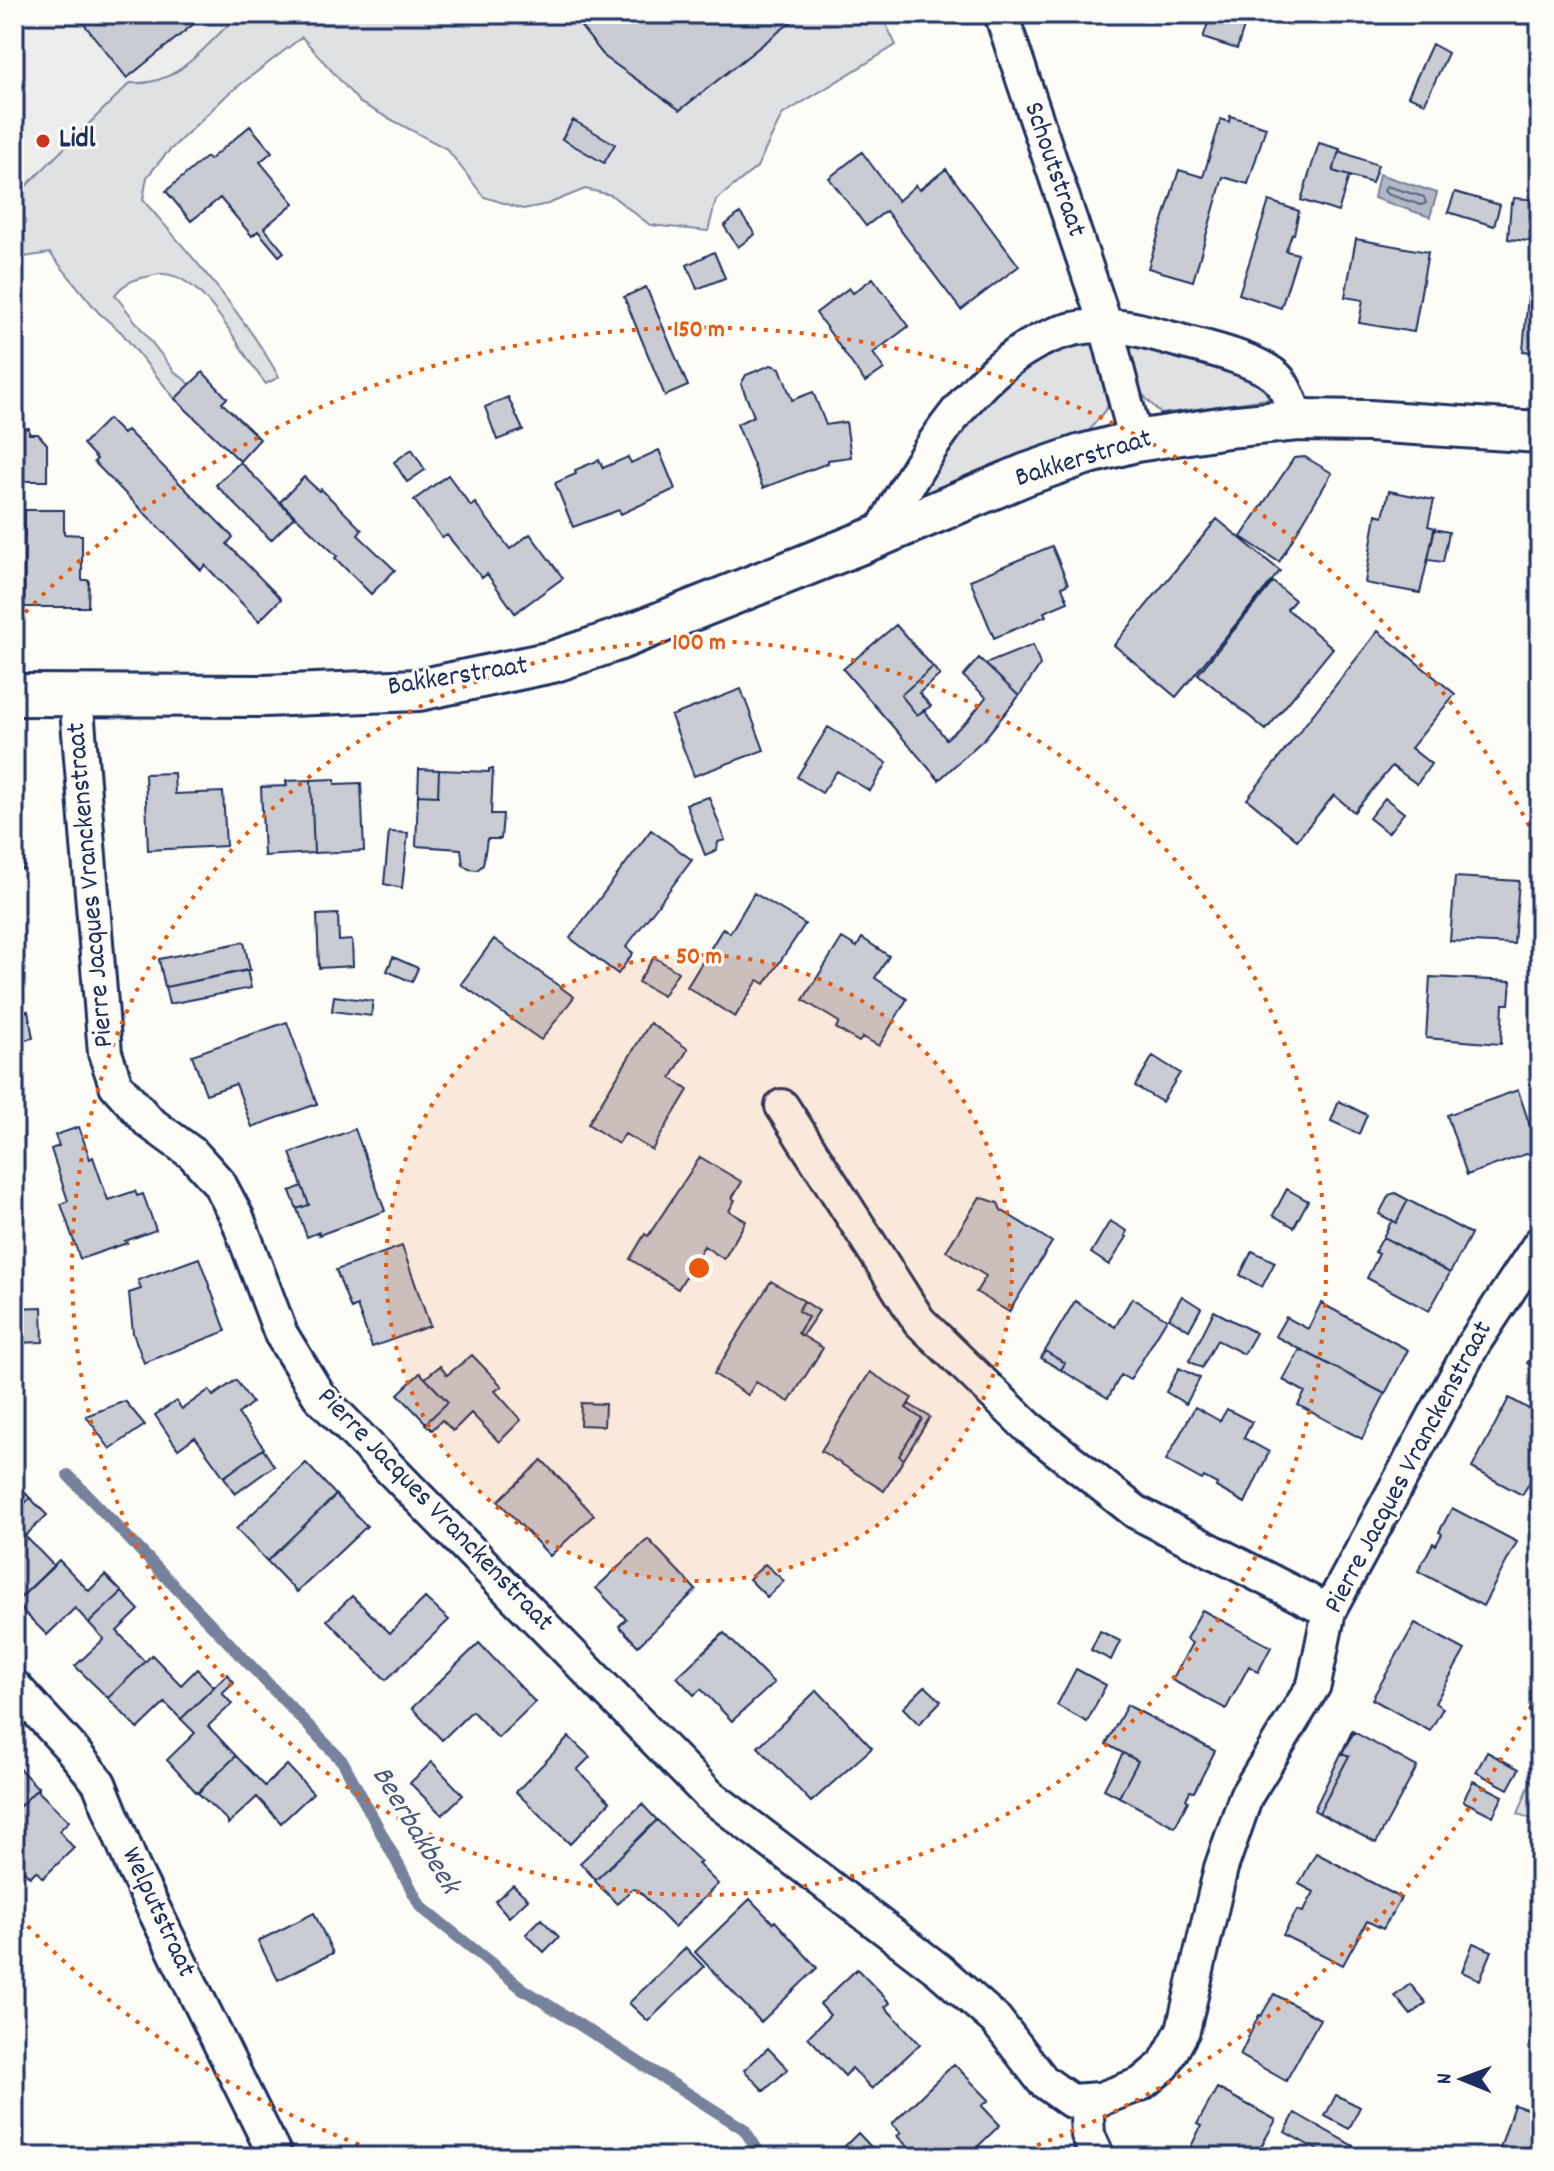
<svg xmlns="http://www.w3.org/2000/svg" width="1554" height="2171" font-family="Dekko,sans-serif">
<style>
.built{fill:#edeeec}
.green{fill:#e0e1e3;stroke:#7e88a0;stroke-width:2}
.water{fill:#b3b8c5;stroke:#76819c;stroke-width:2}
.lines{fill:none;stroke-linecap:round;stroke-linejoin:round}
.shore{stroke:#586687;stroke-width:2}
.stream{stroke:#76819c;stroke-width:12}
.building{fill:#c9ccd3;stroke:#1b2f5e;stroke-width:2}
.minor-casing{stroke:#1b2f5e;stroke-width:38}
.tertiary-casing{stroke:#1b2f5e;stroke-width:46}
.minor{stroke:#fdfcf7;stroke-width:32}
.tertiary{stroke:#fdfcf7;stroke-width:40}
.ring{fill:none;stroke:#e8590c;stroke-width:4;stroke-dasharray:4 8}
.poi-dot{fill:#c8321e;stroke:#fdfcf7;stroke-width:3}
.labels{text-anchor:middle;dominant-baseline:central;stroke-width:6;stroke-linejoin:round;paint-order:stroke}
.poi-label{font-size:28px;font-weight:bold;fill:#1b2f5e;stroke:#fdfcf7;text-anchor:start}
.street-label{font-size:28px;fill:#1b2f5e;stroke:#fdfcf7}
.water-label{font-size:30px;font-style:italic;fill:#49587d;stroke:#fdfcf7}
.centre{fill:#e8590c;stroke:#fdfcf7;stroke-width:4}
.ring-label{font-size:24px;text-anchor:middle;font-weight:bold;fill:#e8590c;stroke:#fdfcf7;stroke-width:6;stroke-linejoin:round;paint-order:stroke}
</style>
<rect width="100%" height="100%" fill="#fdfcf7"/>
<filter id="ink" filterUnits="userSpaceOnUse"><feTurbulence type="fractalNoise" baseFrequency=".0125" numOctaves="2"/><feDisplacementMap in="SourceGraphic" scale="16" xChannelSelector="R" yChannelSelector="G"/><feConvolveMatrix kernelMatrix="1 2 1 2 8 2 1 2 1" color-interpolation-filters="sRGB"/></filter>
<g filter="url(#ink)">
<path class="built" d="M14,14H269L14,240Z"/>
<path class="green" d="M240,14H571L605,57L680,110L801,14H881L896,45L782,115L757,167L716,200L708,231L650,225L611,195L585,189L548,204L523,209L484,197L447,149L360,103L302,37L228,94L165,155L147,177L143,200C191,256 243,312 279,377L266,384C240,354 208,277 164,274C159,273 151,276 146,277C134,279 122,285 115,295L174,371L191,385L175,399L122,333L98,312L50,253L24,257L14,266V198L130,83C180,87 206,43 240,14Z
M1095,336L1109,398L1107,408L1088,432L1023,453L923,494L918,491L971,411L1020,363Z
M1127,338L1269,383L1274,398L1161,414L1140,392Z
M1540,1757V1822L1518,1814Z"/>
<path class="water" d="M1379,174L1437,193L1430,217L1374,198Z"/>
<g class="lines">
<path class="shore" d="M1386,186L1424,197L1426,203L1421,205L1387,194L1384,191Z"/>
<path class="stream" d="M68,1475L343,1762L421,1907L523,1989L744,2129L762,2157"/>
</g>
<path class="building" d="M76,14H206L127,78Z
M571,14H801L680,110L605,57Z
M1211,14H1248L1237,49L1203,38Z
M1432,44L1448,53L1425,103L1408,96Z
M1230,116L1266,127L1248,184L1223,177L1193,281L1148,268L1179,170L1203,177L1221,119L1229,122Z
M573,120L615,144L604,163L562,139Z
M250,126L272,152L260,162L294,203L264,228L284,252L279,256L258,231L252,236L220,198L191,221L166,191L206,157L209,160Z
M1319,143L1340,149L1333,171L1349,176L1338,212L1301,200Z
M1339,151L1378,165L1372,183L1333,171Z
M862,152L898,201L916,185L919,190L946,169L1019,266L961,310L886,211L866,226L829,178Z
M1455,192L1500,205L1494,226L1448,212Z
M1514,198L1540,200L1539,242L1508,239L1511,203L1513,204Z
M1269,201L1299,211L1294,234H1292L1286,251L1298,254L1281,308L1239,294Z
M740,213L755,234L738,247L724,226Z
M1540,231V353L1523,351L1528,296H1533Z
M1356,239L1428,252L1414,332L1359,323L1363,300L1345,297Z
M714,252L725,278L697,289L687,265Z
M873,278L909,326L873,353L884,369L865,382L816,313L849,288L853,293Z
M646,287L688,386L665,396L624,297Z
M771,365L780,368L792,400L813,392L826,425L846,422L851,457L828,460V463L763,488L737,424L754,416L741,384L746,375Z
M203,372L227,398L222,403L260,439L240,461L175,399Z
M508,397L523,430L497,440L485,407Z
M108,419L123,434L127,430L233,537L227,544L281,599L259,621L205,565L201,570L94,462L97,459L83,444Z
M29,428V434H38L47,444V481H14V429Z
M412,449L425,470L407,482L394,462Z
M659,450L675,489L621,514L619,510L573,527L555,483L576,474L575,470L599,460L603,468L628,457L631,463Z
M1305,457L1332,473L1279,562L1241,537L1294,458Z
M240,462L294,517L271,540L216,485Z
M448,475L471,506L475,503L510,549L530,534L563,578L515,613L487,574L482,578L447,535L442,538L414,500Z
M304,477L319,491L321,489L362,530L358,535L395,570L371,594L335,558L337,556L280,502Z
M1389,491L1434,500L1428,526L1435,528L1420,593L1365,583L1376,514L1383,516Z
M25,510H64V534L82,535V580H89L88,607H24Z
M1217,519L1280,571L1176,697L1114,645Z
M1434,529L1449,532L1443,562L1428,560Z
M1052,546L1068,584L1062,587L1068,602L1044,612L1046,616L994,638L970,580Z
M1273,582L1295,600L1287,609L1333,648L1266,730L1198,674Z
M896,625L933,667L901,695L917,715L924,710L946,739L968,720L986,697L963,676L979,658L1019,696L985,738L939,780L843,669Z
M1378,631L1455,694L1411,748L1431,764L1417,784L1392,766L1354,812L1334,795L1297,840L1247,799Z
M1033,645L1040,665L1019,696L985,664Z
M933,667L940,675L919,693L931,706L917,715L901,695Z
M741,689L764,750L694,776L671,716Z
M828,727L887,763L870,791L837,771L822,793L797,777Z
M419,769L439,770L438,796L418,795Z
M489,769H493L491,814H503L501,839H487L483,865L477,870L469,869L463,865L461,849L416,846L418,795L438,796L439,770L489,772Z
M15,772H17L24,869L14,870Z
M174,773L175,794L223,792L226,846L148,850L145,774Z
M335,779V784L361,783L364,851L314,853L311,780Z
M311,780L314,853L264,856L261,787L287,786L286,781Z
M709,797L725,840L718,842L717,850L705,855L686,804Z
M1385,798L1404,813L1388,833L1369,818Z
M651,830L692,860L626,947L633,953L618,974L570,938Z
M389,832L408,833L402,888L384,884Z
M1455,877L1519,881L1514,944L1450,941Z
M754,893L805,924L765,984L758,980L735,1017L687,987L723,928L730,933Z
M338,914L339,941L352,940L353,966L319,968L317,915Z
M842,938L857,947L862,938L889,956L875,978L907,999L879,1046L863,1037L859,1042L836,1028L839,1022L803,1000Z
M494,939L574,997L541,1040L461,984Z
M244,942L250,970L165,987L159,959Z
M393,957L418,968L412,982L387,971Z
M654,957L678,972L663,996L638,982Z
M247,970L251,988L169,1004L165,987Z
M1430,977L1511,981L1509,1004H1503L1501,1044L1426,1038Z
M334,996L373,1001L371,1016L332,1011Z
M28,1011L33,1038L14,1042V1014Z
M287,1022L317,1104L252,1127L236,1084L206,1094L192,1055Z
M650,1023L688,1049L671,1078L688,1090L652,1150L625,1134L618,1144L588,1124Z
M1153,1056L1180,1073L1162,1102L1135,1086Z
M1518,1090L1538,1150L1467,1175L1447,1115Z
M1339,1101L1367,1115L1359,1134L1331,1121Z
M79,1127L90,1159L93,1157L108,1200L135,1191L137,1196L143,1194L156,1230L125,1241L127,1243L80,1259L61,1204L68,1201L51,1149L59,1146L55,1135Z
M355,1129L385,1211L319,1235V1232L307,1237L297,1209L309,1205L290,1153Z
M700,1157L742,1182L732,1198L735,1200L729,1211L746,1221L724,1259L704,1246L678,1289L630,1259L645,1234L648,1236Z
M302,1186L309,1205L297,1209L290,1191Z
M1287,1189L1308,1201L1294,1227L1273,1215Z
M1395,1193L1408,1200L1396,1223L1379,1214L1389,1195Z
M980,1197L998,1203L1001,1210L1052,1242L1009,1312L976,1292L986,1276L946,1251Z
M1408,1200L1471,1234L1450,1273L1383,1237L1392,1220L1396,1223Z
M1110,1221L1127,1231L1125,1236L1127,1237L1109,1265L1091,1253Z
M1383,1237L1450,1273L1429,1311L1367,1278L1379,1254L1375,1252Z
M402,1246L430,1326L372,1347L357,1306L351,1309L336,1270Z
M1252,1251L1275,1262L1262,1287L1240,1275Z
M199,1258L226,1331L144,1363L133,1333L129,1293L141,1289L138,1280Z
M771,1281L804,1301L798,1311L808,1317L798,1333L823,1348L789,1402L756,1382L748,1395L714,1374Z
M1182,1296L1201,1308L1189,1330L1169,1318Z
M1132,1298L1167,1319L1130,1380L1121,1375L1108,1398L1061,1370L1065,1363L1045,1351L1075,1301L1115,1327Z
M804,1301L819,1311L802,1336L798,1333L808,1317L798,1311Z
M1321,1303L1408,1350L1385,1394L1275,1336L1286,1317L1308,1329Z
M42,1307L43,1342L15,1343L14,1308Z
M1214,1311L1256,1333L1244,1354L1217,1340L1202,1368L1189,1361Z
M1540,1345V1373L1527,1363Z
M1300,1349L1385,1394L1362,1439L1298,1405L1305,1392L1283,1380Z
M1045,1351L1065,1363L1061,1370L1041,1358Z
M472,1355L502,1386L495,1391L521,1420L499,1442L471,1413L453,1431L442,1420L432,1430L425,1424L448,1402L425,1378L440,1366L447,1375Z
M1179,1368L1200,1378L1186,1404L1166,1392Z
M870,1372L912,1398L906,1408L922,1419L899,1456L904,1459L884,1491L821,1451Z
M420,1373L448,1402L426,1423L398,1394Z
M236,1380L252,1403L238,1414L264,1448L224,1477L195,1437L178,1449L155,1415L176,1401L182,1409L209,1390L213,1396Z
M1509,1398L1540,1415V1466L1522,1495L1472,1468Z
M125,1401L145,1425L110,1449L86,1416Z
M581,1403L605,1404L604,1426L580,1425Z
M909,1404L930,1417L904,1459L899,1456L922,1419L906,1408Z
M1195,1407L1220,1421L1227,1409L1252,1422L1244,1438L1269,1452L1245,1503L1216,1487L1217,1484L1204,1477L1202,1480L1166,1460Z
M263,1449L274,1466L235,1494L224,1477Z
M542,1460L594,1515L550,1556L498,1501Z
M306,1463L336,1495L267,1561L236,1529Z
M14,1481L30,1498L14,1514Z
M336,1495L367,1526L297,1592L267,1561Z
M30,1498L47,1515L25,1536L54,1566L15,1603L14,1514Z
M1452,1508L1517,1542L1483,1606L1418,1571L1433,1543L1436,1545L1442,1534L1439,1532Z
M648,1539L696,1590L638,1646L619,1626L626,1619L596,1588Z
M59,1560L89,1591L105,1575L122,1592L89,1623L75,1608L47,1635L15,1603Z
M765,1564L784,1581L767,1597L749,1579Z
M122,1592L139,1610L117,1631L145,1662L108,1698L75,1666L104,1639L89,1623Z
M352,1596L390,1633L425,1598L449,1620L386,1680L327,1620Z
M1202,1610L1271,1647L1258,1672L1249,1666L1226,1709L1172,1680L1192,1643L1186,1639Z
M1415,1623L1465,1650L1435,1703L1443,1708L1430,1731L1372,1699Z
M1100,1631L1120,1641L1111,1660L1091,1650Z
M724,1633L774,1683L732,1721L701,1689L694,1695L677,1677Z
M479,1643L535,1702L498,1738L472,1711L442,1740L412,1708Z
M152,1655L181,1685L197,1669L214,1687L181,1719L165,1703L138,1729L108,1698Z
M1076,1669L1106,1685L1087,1722L1057,1705Z
M227,1674L234,1682L222,1693L232,1704L208,1726L236,1756L197,1793L167,1760L195,1733L181,1719Z
M925,1686L941,1701L919,1724L903,1708Z
M817,1690L872,1748L811,1802L758,1747Z
M1127,1705L1215,1751L1194,1792L1190,1791L1186,1799L1188,1801L1175,1827L1119,1797L1138,1761L1106,1744Z
M1352,1731L1354,1732L1342,1753L1349,1756L1319,1813L1314,1810Z
M1354,1732L1417,1767L1376,1843L1319,1813L1349,1756L1342,1753Z
M569,1737L590,1757L577,1770L610,1802L570,1844L516,1792Z
M1487,1752L1519,1769L1508,1789L1476,1772Z
M1123,1753L1138,1761L1119,1797L1104,1789Z
M236,1756L265,1786L287,1765L313,1793L281,1823L257,1797L228,1824V1821L198,1793Z
M432,1762L463,1795L442,1815L410,1783Z
M14,1763L38,1788L14,1812Z
M1473,1781L1503,1796L1493,1816L1463,1801Z
M38,1788V1791L69,1821L59,1831L74,1848L43,1878L36,1871L30,1877L14,1861V1812Z
M642,1804L657,1820L596,1880L580,1863Z
M657,1820L701,1862L698,1864L718,1884L674,1927L638,1890L632,1889L617,1904L595,1881Z
M1316,1853L1401,1898L1383,1929L1367,1921L1343,1965L1283,1935L1297,1910L1303,1912L1314,1892L1299,1884Z
M513,1885L528,1899L509,1917L495,1901Z
M750,1899L773,1923L775,1921L817,1968L761,2022L695,1952Z
M314,1913L333,1953L278,1980L258,1941Z
M541,1919L559,1937L544,1952L526,1934Z
M1473,1943L1492,1951L1480,1980L1462,1972Z
M686,1948L704,1967L648,2021L629,2003Z
M857,1969L890,2003L885,2007L920,2044L872,2089L852,2068L845,2076L808,2037L830,2015L820,2004Z
M1410,1984L1426,2003L1411,2015L1395,1996Z
M1274,1994L1320,2019L1286,2081L1240,2055L1259,2015L1261,2016Z
M768,2048L788,2069L764,2091L744,2070Z
M954,2064L989,2100L982,2106L1000,2125L967,2157H918L897,2136L901,2133L892,2124Z
M1217,2088L1276,2120L1255,2157H1186L1201,2126L1197,2124Z
M1336,2095L1360,2107L1349,2129L1325,2116Z
M1514,2105L1540,2113V2157H1497Z
M1295,2113L1353,2146L1347,2157H1330L1285,2132Z
M858,2133L873,2149L865,2157H850L842,2149Z"/>
<g class="lines">
<g class="minor-casing">
<path id="minor" d="M1001,14L1106,326L1136,441
M879,536C925,452 996,321 1109,326C1137,327 1164,337 1192,344C1213,349 1267,363 1280,381C1288,392 1292,407 1298,420
M76,696L105,1053L116,1085L149,1122L193,1154L219,1183L237,1217L281,1334L319,1396L709,1795L939,1970L996,2020L1043,2081L1071,2101L1100,2099L1141,2084L1164,2065L1183,2030L1221,1868L1246,1796L1314,1685L1329,1611L1474,1343L1540,1243
M782,1106L919,1321L1028,1427L1136,1512L1329,1611
M14,1686L69,1746L99,1783L133,1867L276,2157
M1086,2100L1088,2135L1098,2157"/>
</g>
<g class="tertiary-casing">
<path id="tertiary" d="M14,695L263,696L419,690L552,662L617,640L879,536L1027,474L1082,455L1136,441L1227,427L1298,420L1369,421L1540,432"/>
</g>
<use href="#minor" class="minor"/>
<use href="#tertiary" class="tertiary"/>
</g>
</g>
<circle cx="699" cy="1268" r="313" fill="#e8590c" fill-opacity=".12"/>
<g class="ring">
<circle cx="699" cy="1268" r="313"/>
<circle cx="699" cy="1268" r="627"/>
<path d="M1537 1695A940 940 0 0 1 1005 2157M393 2157A940 940 0 0 1 17 1915M17 621A940 940 0 0 1 1537 841"/>
</g>
<circle class="poi-dot" cx="43" cy="141" r="8"/>
<g class="labels">
<g class="poi-label">
<text x="59" y="141">Lidl</text>
</g>
<g class="street-label">
<text transform="translate(1053 170) rotate(71)">Schoutstraat</text>
<text transform="translate(1084 460) rotate(-17)">Bakkerstraat</text>
<text transform="translate(458 678) rotate(-9)">Bakkerstraat</text>
<text transform="translate(92 885) rotate(-95)">Pierre Jacques Vranckenstraat</text>
<text transform="translate(1410 1468) rotate(-62)">Pierre Jacques Vranckenstraat</text>
<text transform="translate(434 1511) rotate(46)">Pierre Jacques Vranckenstraat</text>
<text transform="translate(157 1913) rotate(65)">Welputstraat</text>
</g>
<g class="water-label">
<text transform="translate(414 1831) rotate(59)">Beerbakbeek</text>
</g>
</g>
<circle cx="699" cy="1268" r="12" class="centre"/>
<g class="ring-label">
<text x="699" y="336">150 m</text>
<text x="699" y="649">100 m</text>
<text x="699" y="963">50 m</text>
</g>
<rect width="1554" height="2171" fill="none" stroke="#fdfcf7" stroke-width="48"/>
<rect x="24" y="24" width="1506" height="2123" fill="none" stroke="#1b2f5e" stroke-width="3" filter="url(#ink)"/>
<g transform="translate(1462 2079) rotate(271)" stroke="#fdfcf7" stroke-width="6" paint-order="stroke">
<path d="M0-6L14 30L0 20L-14 30Z" fill="#1b2f5e"/>
<text y="-12" font-size="22" font-weight="bold" text-anchor="middle" fill="#1b2f5e">N</text>
</g>
</svg>
